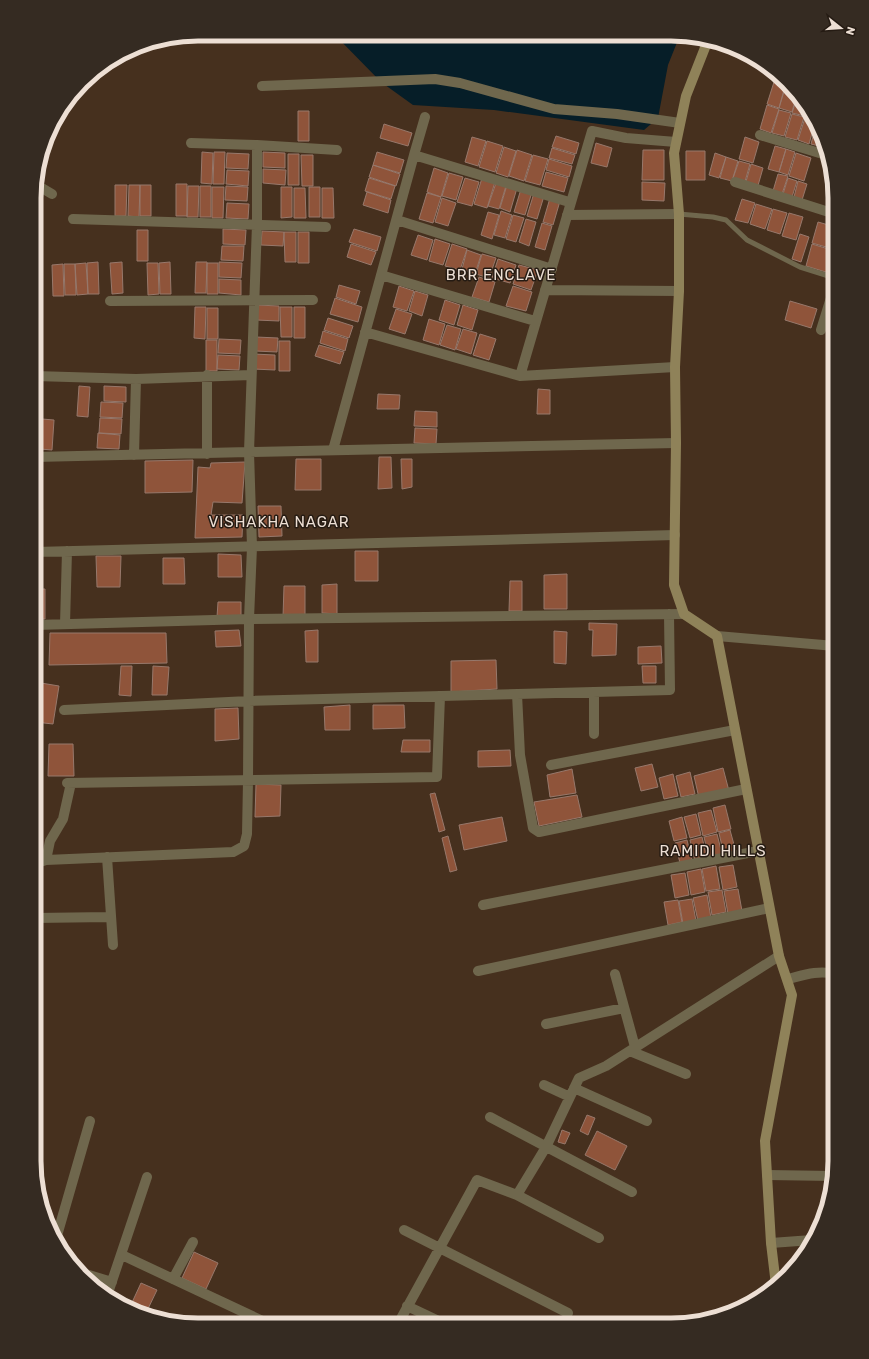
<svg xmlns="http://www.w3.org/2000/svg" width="869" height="1359" font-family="Rubik,sans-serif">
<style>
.water{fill:#061e28}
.building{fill:#8f543a;stroke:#97786b}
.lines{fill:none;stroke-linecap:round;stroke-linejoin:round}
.lane{stroke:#6f674d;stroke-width:5}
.street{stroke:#6f674d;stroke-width:10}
.secondary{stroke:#8f8259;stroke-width:10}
.labels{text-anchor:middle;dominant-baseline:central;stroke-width:3;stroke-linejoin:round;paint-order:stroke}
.neighbourhood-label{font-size:15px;letter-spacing:1px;fill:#eddfd4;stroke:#251b13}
.rim{fill:none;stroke:#eddfd4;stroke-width:5}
</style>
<rect width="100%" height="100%" fill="#46301e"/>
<path class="water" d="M334,34L680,35L668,65L658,118L644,130L494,110L413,105L381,82Z"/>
<path class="building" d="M776,81L785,86L779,108L767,104L774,82Z
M786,85L797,94L792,112L779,108Z
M798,95L807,109L805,116L792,113Z
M767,105L779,109L771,133L760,129Z
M807,109L813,119L805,117Z
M779,110L791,113L784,136L772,133Z
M298,111H309V141H298Z
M792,114L804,117L797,140L785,137Z
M805,118L814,121L815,123L809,144L798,140Z
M384,124L412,133L408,146L380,138Z
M816,125L822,135L823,147L811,144Z
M556,136L579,143L576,154L552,147Z
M472,137L486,141L478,166L465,162Z
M745,137L759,142L753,163L739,159Z
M487,141L503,146L495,172L479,167Z
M596,143L612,148L607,167L591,163Z
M775,146L786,149L779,172L768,169Z
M504,147L516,151L508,177L496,173Z
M552,148L575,155L572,164L549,158Z
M786,149L795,152L788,175L779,172Z
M517,150L532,155L524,181L509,176Z
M643,150H664V180H642Z
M686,151H705V180H686Z
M202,152L213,153L212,184L201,183Z
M214,152H225L224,184H213Z
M263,152L285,153V168L263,167Z
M377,152L404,160L400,173L373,165Z
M227,153L249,154L248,169L226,168Z
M715,153L726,157L719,178L709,175Z
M796,153L811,158L804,181L789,176Z
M288,154H299V185H288Z
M301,155H313V186H302Z
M533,155L548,159L540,185L525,181Z
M726,157L738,161L732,181L720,178Z
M549,159L572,166L569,177L546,170Z
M739,161L750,164L744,185L732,181Z
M751,164L763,168L757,189L745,185Z
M373,165L400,174L396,186L369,177Z
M434,168L448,173L441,197L427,192Z
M263,169L286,170L285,185L263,183Z
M227,170L249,171L248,186L226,184Z
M546,172L568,178L564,192L542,186Z
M449,173L463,177L456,200L442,196Z
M778,174L788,176L782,194L773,191Z
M369,178L395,186L391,199L365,191Z
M465,178L479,182L472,206L457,202Z
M482,178L495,182L487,208L474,204Z
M788,178L797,181L792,197L783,194Z
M798,181L807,184L802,200L794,197Z
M642,182L665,183L664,201L642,200Z
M496,183L506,186L499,209L488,206Z
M176,184H187V216H176Z
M115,185H127L126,216H115Z
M129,185H140L139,217L128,216Z
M140,185H151V216H140Z
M507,185L517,188L510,212L500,208Z
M188,186H199L198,217H187Z
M200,186H211V217H200Z
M226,186L248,187L247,201L225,200Z
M212,187H224L223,218H212Z
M281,187H292V217L281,218Z
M309,187H320V217H309Z
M294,188H305L306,218H294Z
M322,188H333L334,218H322Z
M521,189L532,192L525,215L514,212Z
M367,192L391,200L388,213L363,205Z
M427,193L441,197L433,223L419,219Z
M534,193L544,196L537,219L527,216Z
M442,198L456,203L448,226L435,222Z
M550,198L560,201L553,225L543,222Z
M742,199L755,203L748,223L735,220Z
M227,203L249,204L248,219L226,218Z
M756,204L772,209L765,229L750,224Z
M773,209L787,213L780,234L767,230Z
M501,211L512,215L505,238L494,235Z
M488,212L499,215L492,239L481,235Z
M789,213L803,217L796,240L782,236Z
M513,215L524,218L516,242L506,239Z
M526,219L536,222L529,246L519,242Z
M818,222L832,226L826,247L812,243Z
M542,223L552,226L545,250L535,247Z
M223,229L246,230L245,245L223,244Z
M354,229L381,237L377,251L349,242Z
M137,230H148V261H137Z
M262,231L284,232L283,246L261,245Z
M284,232H296V262H285Z
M298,232H309V263H298Z
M800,234L809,237L801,262L792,259Z
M418,235L433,240L427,260L411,255Z
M435,239L450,244L443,265L429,261Z
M351,244L376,252L371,265L347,257Z
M452,244L467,249L460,270L445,266Z
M812,244L835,251L829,273L806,266Z
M222,246H244L243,261L221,260Z
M467,250L481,255L475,274L462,269Z
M482,254L496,258L489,278L476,274Z
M498,259L516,265L510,283L492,278Z
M98,262L99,294H88L87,263Z
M122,262L123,293L112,294L110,263Z
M170,262L171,294H160L159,263Z
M196,262H207L206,293H195Z
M219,262L242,263L241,278L219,277Z
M86,263L88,294L77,295L75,264Z
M147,263H158L159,294L148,295Z
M207,263H218V294H207Z
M63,264L64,296H53L52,265Z
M64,264H75L76,295H65Z
M519,265L538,270L531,290L513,284Z
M479,277L495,282L489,302L472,297Z
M219,279L241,280V295L219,293Z
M339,285L360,291L356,304L336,297Z
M399,286L414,291L407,311L393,307Z
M513,286L532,292L526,311L506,306Z
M415,291L428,295L422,316L409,311Z
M335,298L362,307L358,322L330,314Z
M445,300L460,305L454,325L439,320Z
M790,301L817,309L811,328L785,320Z
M257,305L279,306V321L256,320Z
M463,305L478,310L472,330L457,325Z
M195,307H206L205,339L194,338Z
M280,307H292V337H281Z
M294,307H305V338H294Z
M207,308H218V339H207Z
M396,309L412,314L405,334L389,329Z
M328,318L353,326L349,338L324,330Z
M429,319L445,324L439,345L423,340Z
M447,325L461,329L455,350L440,345Z
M463,329L477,333L471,354L456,349Z
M323,331L348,339L345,351L320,343Z
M480,334L496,339L489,360L473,355Z
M256,337L278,338L277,352L255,351Z
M219,339L241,340L240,354L218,353Z
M206,340H217V371H206Z
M279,341H290V371H279Z
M319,345L344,352L340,364L315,356Z
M253,354L275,355V370L253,369Z
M218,355L240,356L239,370L217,369Z
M79,386L90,387L88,417L77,416Z
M104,386L126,387V402L104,401Z
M538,389L550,390V414H537Z
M378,394L400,395L399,409H377Z
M101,402L123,403L122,418L100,417Z
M415,411L437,412V427L414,426Z
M35,418L41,419L39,449L35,448Z
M100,418L122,419L121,434L99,433Z
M42,419L54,420L52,450L40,449Z
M415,428L437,429L436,444L414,443Z
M98,433L120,435L119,449L97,448Z
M379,457H391L392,488L378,489Z
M296,459H321V490H295Z
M401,459H412V487L402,489Z
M193,460L192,492L145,493V461Z
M245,462L242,503L213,502L211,515H243L242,537L195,538L198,467L210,468L211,463Z
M258,506H281L282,536L259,537Z
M355,551H378V581H355Z
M218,554L241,555L242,577H218Z
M96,556H121L120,587H97Z
M163,558H184L185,584H163Z
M567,574V609H544V575Z
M510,581H522V611H509Z
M337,584V614L322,613V585Z
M284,586H305V617H283Z
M35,589H45V619H35Z
M218,602H241V617H217Z
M589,623L617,624L616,655L592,656L593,630H589Z
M239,630L241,646L216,647L215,631Z
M318,630V662H306L305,631Z
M554,631L567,632L566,664L554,663Z
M50,633H166L167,663L49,665Z
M661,646L662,663L638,664V647Z
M496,660L497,689L451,692V661Z
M121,666H132L131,696L119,695Z
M153,666L169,667L167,695H152Z
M642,666H656V683H643Z
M35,682L59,686L53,724L35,722Z
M350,705V730H325L324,707Z
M373,705H404L405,728L373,729Z
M238,708L239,739L215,741V709Z
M403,740H430V752H401Z
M49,744H73L74,776H48Z
M510,750L511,766L478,767V751Z
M652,764L658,787L641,791L635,768Z
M723,768L729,791L699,798L694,776Z
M572,769L576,793L550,797L547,775Z
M690,772L695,794L681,797L676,776Z
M673,774L678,796L664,799L659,778Z
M256,784L281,785L280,816L255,817Z
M35,793L38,794L37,803H35Z
M435,793L445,830L439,832L430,794Z
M577,795L582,817L539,826L534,802Z
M725,805L731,829L718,832L713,808Z
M711,810L717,832L703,836L698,813Z
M696,814L701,835L690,838L684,817Z
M502,817L507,841L464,850L459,825Z
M682,817L687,838L674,841L669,821Z
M730,830L736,852L724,855L719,833Z
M717,834L722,854L709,858L704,837Z
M448,836L457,870L450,872L442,838Z
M702,837L707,858L695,861L690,840Z
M687,840L692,861L680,863L675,843Z
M733,865L737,887L723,890L719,867Z
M716,866L720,889L706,891L702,869Z
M701,869L705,892L691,895L687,872Z
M685,873L689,895L675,898L671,875Z
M738,889L742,911L728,914L724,891Z
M722,890L726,912L712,915L708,892Z
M707,895L711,918L698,921L693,898Z
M692,899L696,921L683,924L679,901Z
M678,900L682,922L668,925L664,902Z
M587,1115L595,1118L588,1135L580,1131Z
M562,1130L570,1133L565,1144L558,1142Z
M597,1131L627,1146L615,1170L585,1155Z
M45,1218L51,1219L49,1227L47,1224Z
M194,1252L218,1263L206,1289L182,1278Z
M141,1283L157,1290L145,1315L129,1309Z"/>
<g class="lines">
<path class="lane" d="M679,214L713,217L726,220L747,240L800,267L835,278"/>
<path class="street" d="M262,86L435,79L460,83L554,109L617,114L680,123
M760,135L826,155
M191,143L257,145L337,150
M414,155L425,117
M735,182L835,214
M35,184L52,194
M567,215L679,214
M73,219L326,227
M397,220L552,269
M381,275L535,321
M545,290L679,291
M110,301L313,300
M821,330L835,285
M365,332L520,376L675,367
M35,376L136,379L251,375
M520,376L592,131L626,138L676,142
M333,450L414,155L569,202
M250,452L676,443
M207,454V375
M134,455L136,379
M35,457L249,452
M35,552L675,535
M65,624L67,551
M35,625L249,619L684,614
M717,636L835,646
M594,692V734
M517,694L520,755L533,828L539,832L746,789
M64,710L249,701L670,690L669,614
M551,765L735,730
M67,783L437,777L440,696
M107,857L113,945
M46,860L50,841L63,819L71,783
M34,864L46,860L233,852L244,846L247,834L248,781L249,619L252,547L249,452L257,224V145
M483,905L758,851
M34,918L110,917
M478,971L769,908
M615,974L635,1047
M34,977V968
M788,979C804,975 818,970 835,974
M546,1024L624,1008
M630,1051L686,1074
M34,1082V1071
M544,1085L570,1097
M574,1088L647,1121
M490,1117L632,1192
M767,1175L834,1176
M517,1195L599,1238
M404,1230L568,1313
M56,1239L90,1121
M771,1243L812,1240
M122,1255L269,1324
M79,1272L112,1282
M173,1279L193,1242
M107,1296L147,1177
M407,1306L445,1324
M398,1324L477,1180L517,1195L546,1147L579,1078L606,1066L779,956"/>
<path class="secondary" d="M708,40L686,96L674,153L679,214V291L675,367L676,443L674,585L684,614L717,636L779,956L792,995L765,1141L771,1243L776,1285"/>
</g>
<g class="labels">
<g class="neighbourhood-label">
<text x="501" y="275">BRR ENCLAVE</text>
<text x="279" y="522">VISHAKHA NAGAR</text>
<text x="713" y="851">RAMIDI HILLS</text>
</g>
</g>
<path d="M0 0H869V1359H0ZM198 41H671A157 157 0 0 1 828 198V1161A157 157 0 0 1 671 1318H198A157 157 0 0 1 41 1161V198A157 157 0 0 1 198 41Z" fill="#352b22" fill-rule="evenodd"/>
<path class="rim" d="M198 41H671A157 157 0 0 1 828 198V1161A157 157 0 0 1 671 1318H198A157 157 0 0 1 41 1161V198A157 157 0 0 1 198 41Z"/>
<g transform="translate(841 28) rotate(107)" stroke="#251b13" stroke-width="3" paint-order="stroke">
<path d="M0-3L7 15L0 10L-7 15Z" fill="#eddfd4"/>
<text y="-6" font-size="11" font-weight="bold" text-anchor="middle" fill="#eddfd4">N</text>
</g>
</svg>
